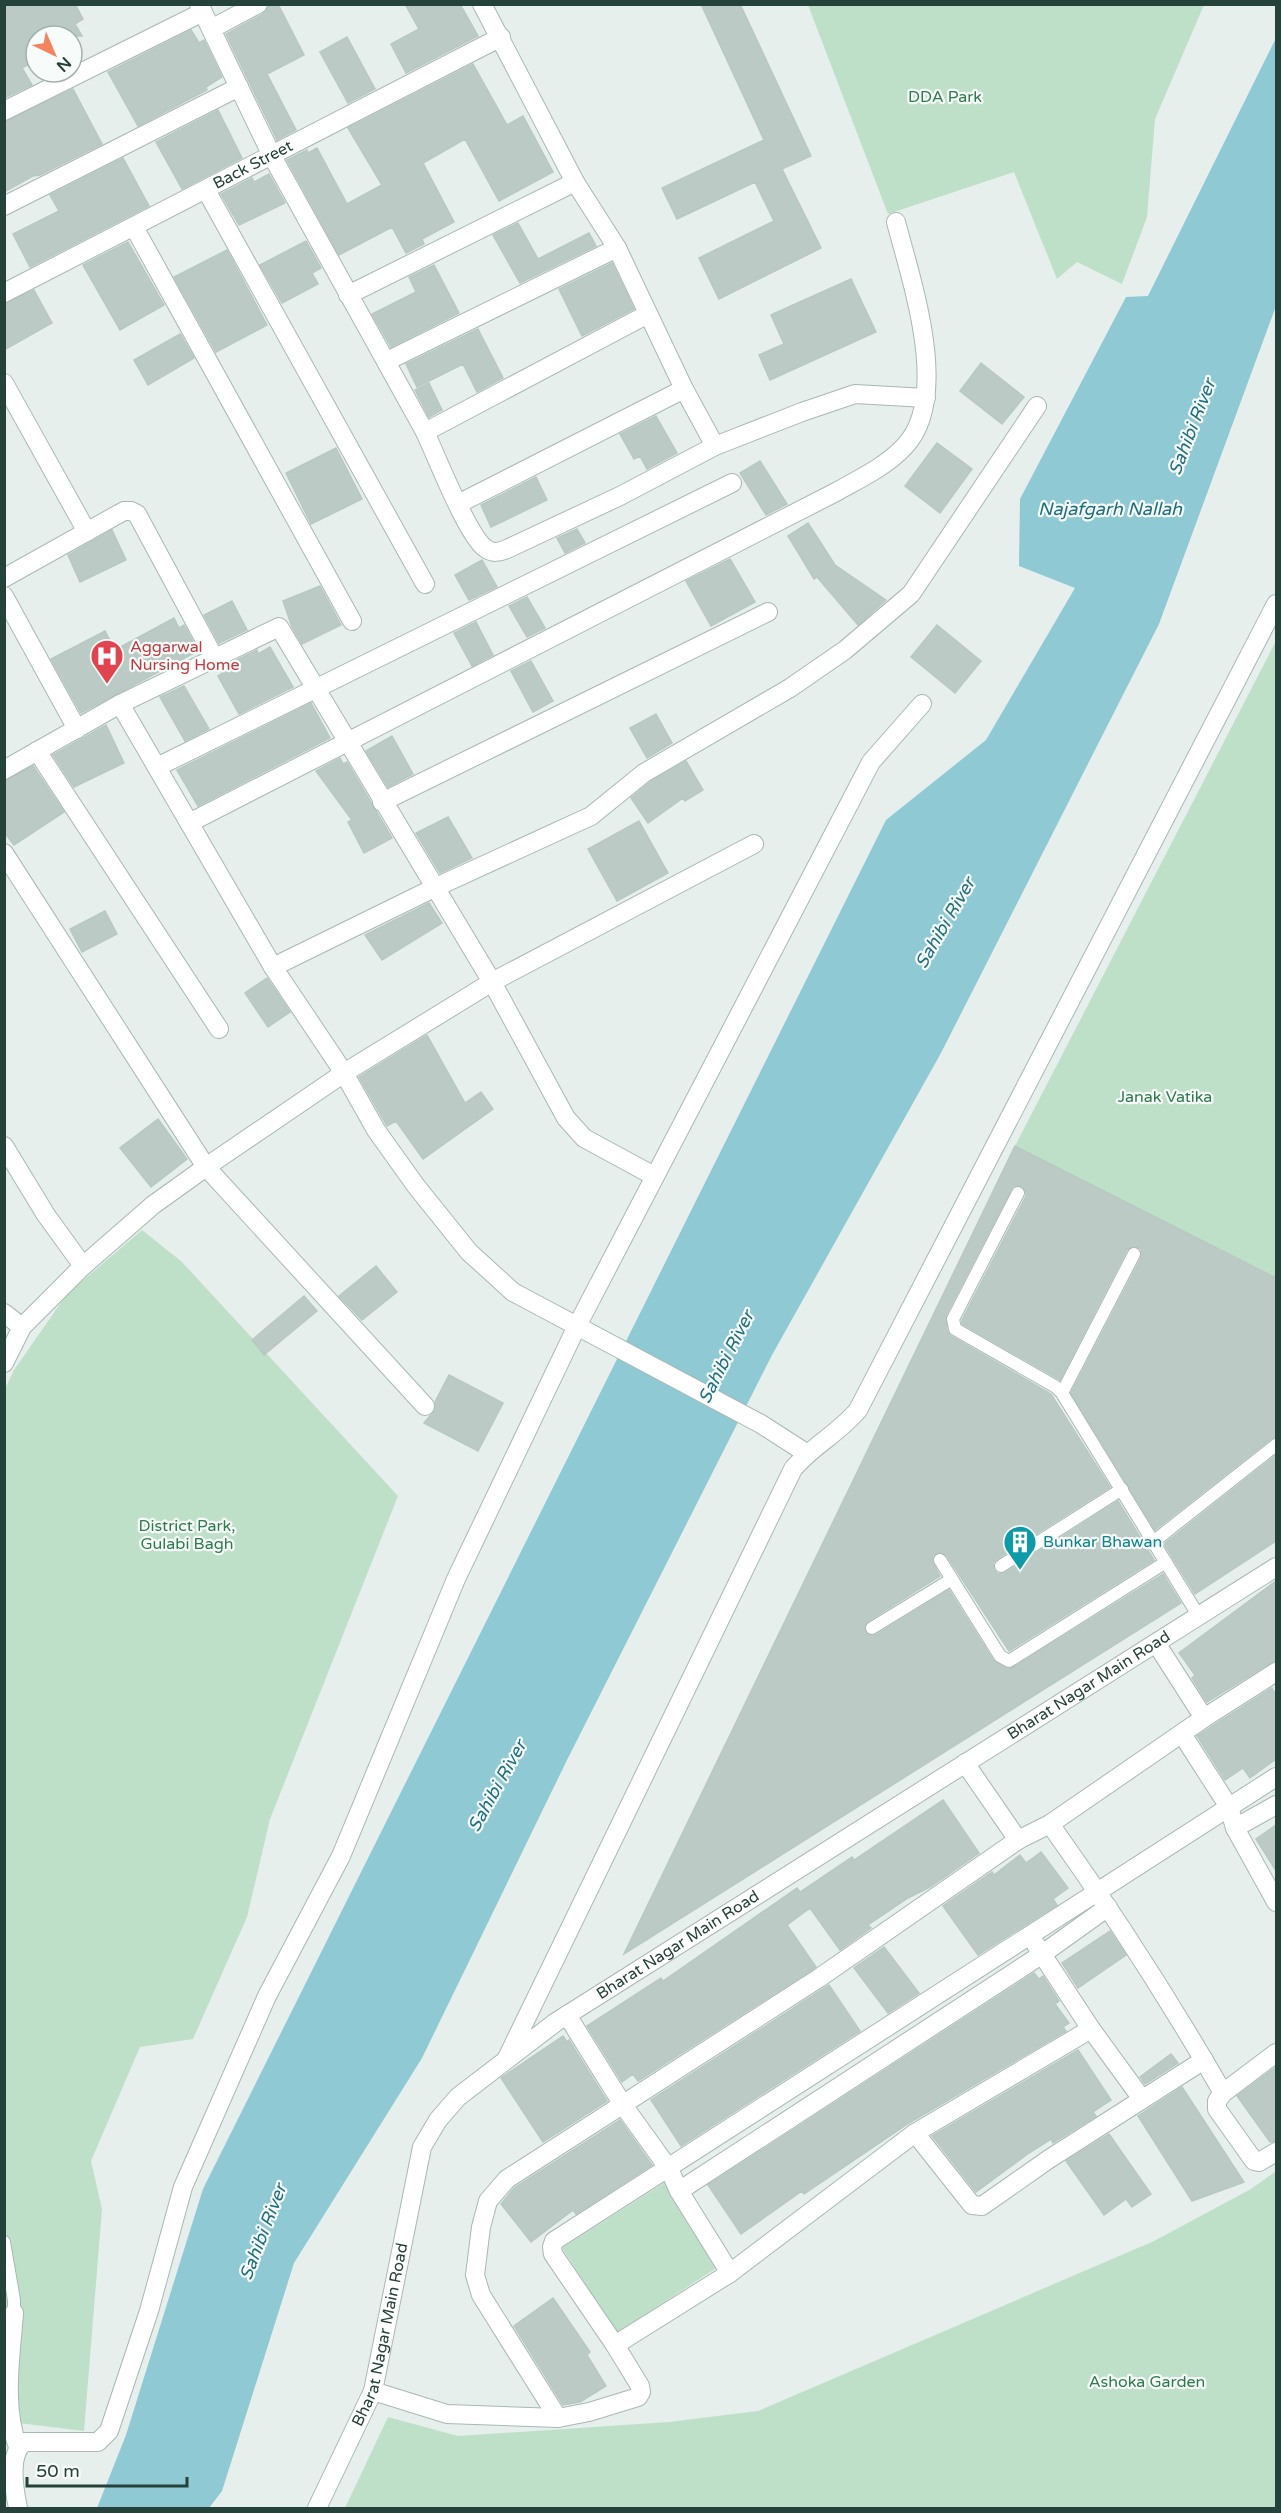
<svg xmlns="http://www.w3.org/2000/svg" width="1281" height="2513" font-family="'Varela Round',sans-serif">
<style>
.green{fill:#bfe0c8}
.water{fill:#8ec9d4}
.building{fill:#bbcac4;stroke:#b8c9c2;stroke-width:1.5}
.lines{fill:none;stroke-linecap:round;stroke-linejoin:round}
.service-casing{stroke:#a8b8b2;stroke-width:14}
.minor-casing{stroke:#a8b8b2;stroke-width:20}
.tertiary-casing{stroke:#a8b8b2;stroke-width:20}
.service{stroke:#fff;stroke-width:12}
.minor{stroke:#fff;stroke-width:18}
.tertiary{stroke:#fff;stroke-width:18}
.labels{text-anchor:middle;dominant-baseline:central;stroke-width:4.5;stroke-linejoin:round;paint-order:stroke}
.park-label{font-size:16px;fill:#2d7a4b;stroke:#f7fbf9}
.street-label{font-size:16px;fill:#24423a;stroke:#f7fbf9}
.health-label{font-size:16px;fill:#be3a42;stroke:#f7fbf9;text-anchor:start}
.culture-label{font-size:16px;fill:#0d838f;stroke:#f7fbf9;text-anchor:start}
.water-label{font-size:18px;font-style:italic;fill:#1c6f80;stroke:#f7fbf9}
</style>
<rect width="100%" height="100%" fill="#e6efeb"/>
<path class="green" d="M808,5H1204L1155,119L1147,217L1122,284L1077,262L1057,279L1014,172L888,214Z
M1276,641V1278L1015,1146Z
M142,1230L182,1262L398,1496L270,1819L247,1917L193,2039L140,2047L91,2161L102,2209L84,2431L10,2422L5,2429V1389L14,1370L67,1294Z
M1276,2171V2508H345L388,2417L458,2436L669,2422L758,2411L1154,2241L1251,2189Z
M667,2181L721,2265L617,2333L562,2248Z"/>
<path class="water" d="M1276,38V306L1159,624L941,1053L772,1355L567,1760L422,2058L294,2263L222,2491L209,2508H97L126,2435L203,2189L886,820L986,740L1075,588L1019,566L1020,499L1126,297L1148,296Z"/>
<path class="building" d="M4,4H75L83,19L75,24L82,36H36V60L22,68L32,85L4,98Z
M278,4L304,55L267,74L296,130L277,140L226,34L263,14L269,6Z
M405,4H460L478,36L406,73L391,44L419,29Z
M701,4H740L811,156L782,169L821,248L719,299L699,258L774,221L755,182L677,219L662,188L764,140Z
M191,30L199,43L204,40L222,77L206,87L207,90L138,126L108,72Z
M347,37L375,89L348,103L320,52Z
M473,64L507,125L523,116L553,172L499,201L465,139L423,163L454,222L422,239L424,244L406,253L392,227L339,255L287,160L307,150L308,153L317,148L347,204L382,185L348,128Z
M73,89L102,144L40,175L33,176L4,192V122Z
M218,110L242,158L182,189L156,142Z
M123,158L149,206L30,267L13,234L59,211L50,195Z
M269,174L285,203L239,225L221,194L252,178L254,182Z
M518,223L538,259L589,233L596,246L520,283L493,235Z
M306,241L321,268L312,273L318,284L282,303L260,265Z
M128,242L164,305L120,330L83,265Z
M227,250L267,325L216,352L174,277Z
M612,263L634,309L582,336L559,289Z
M434,265L459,313L391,347L372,314L416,292L409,277Z
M851,279L876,332L770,380L759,355L784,344L771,315Z
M34,290L52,323L4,350V304Z
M478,329L503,378L477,392L463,364L417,387L406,364Z
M180,334L194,358L148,385L134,360Z
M981,363L1024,397L1002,424L960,391Z
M429,383L442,410L429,417L415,390Z
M656,416L677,453L647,469L640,456L634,459L620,434Z
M937,443L972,469L940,513L905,486Z
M336,448L362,499L311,524L286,473Z
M760,461L787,504L766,515L740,473Z
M536,477L547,500L491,527L481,505Z
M808,523L835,565L886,600L858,625L817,577L814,579L788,536Z
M577,529L585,543L565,553L557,538Z
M112,530L126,560L80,582L68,555Z
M730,559L755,602L711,626L686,581Z
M482,560L497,587L469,600L455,575Z
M320,586L341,625L302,644L292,627L283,601Z
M527,597L545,628L527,637L509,606Z
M232,601L247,630L219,643L204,615Z
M174,618L179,628L184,625L198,651L81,713L51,659L105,631L115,650Z
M476,622L493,655L472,666L454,633Z
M937,625L981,661L955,693L911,657Z
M270,647L293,687L239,714L218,676L226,671L224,666L257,650L258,654Z
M531,661L553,701L533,712L511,671Z
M184,686L209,729L185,741L160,697Z
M311,703L330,738L198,806L177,770Z
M656,714L672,743L647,758L630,728Z
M106,725L124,763L74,787L53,755Z
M392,736L413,774L388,787L366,751Z
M340,758L343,764L347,762L392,838L364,853L348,822L352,820L316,771Z
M686,761L703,790L685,801L683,798L648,823L631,798L650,782Z
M33,766L64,812L14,845L4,832V781Z
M448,817L472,858L440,873L416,833Z
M639,821L668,873L617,901L588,849Z
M429,903L442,923L382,960L365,935Z
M105,911L117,934L82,952L70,929Z
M267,978L290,1012L268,1027L245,993Z
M427,1035L465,1103L481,1092L493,1109L423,1159L396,1121L387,1126L359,1077Z
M158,1119L187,1159L151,1187L120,1148Z
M1015,1146L1276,1278V1437L1271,1439L1155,1530L1071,1393L1141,1258V1249L1133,1246L1127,1250L1060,1380L962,1324V1320L1026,1196V1192L1022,1186H1013L946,1315L947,1331L951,1336L1051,1394L1110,1487L997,1559L993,1563L994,1570L998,1574L1005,1573L1118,1501L1154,1560L1009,1651L947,1556L939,1552L933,1556L932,1561L940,1576L868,1621L865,1625V1632L869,1635H876L949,1590L993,1660L1010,1669L1163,1574L1181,1603L624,1954Z
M376,1266L397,1292L362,1320L339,1296Z
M304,1296L317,1311L264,1355L252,1340Z
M449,1375L503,1403L478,1451L424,1423L435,1410V1402Z
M1276,1455V1541L1195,1594L1164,1544Z
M1276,1581V1661L1270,1663L1207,1702L1192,1678L1195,1675L1179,1653Z
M1272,1688L1276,1695V1759L1250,1778L1243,1768L1225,1780L1197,1736Z
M943,1800L979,1853L930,1887L908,1898L868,1925L871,1928L840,1950L810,1908L787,1925L816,1967L638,2081L633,2074L622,2082L587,2026L661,1978L663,1981L797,1888L800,1892L852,1857L854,1860Z
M1276,1825V1871L1256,1839Z
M1041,1852L1068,1888L1053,1899L1057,1905L978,1955L943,1906L992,1872L994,1875L1020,1855L1026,1863Z
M1110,1931L1126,1955L1078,1988L1062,1963Z
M884,1947L919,1993L888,2013L854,1968Z
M1034,1973L1039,1979L1043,1976L1059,2001L1055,2004L1069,2023L1063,2027L1066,2031L909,2123L804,2194L802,2191L741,2234L708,2185Z
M829,1985L860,2031L681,2146L651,2100Z
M563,2036L567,2042L569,2040L607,2101L543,2142L501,2078Z
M1078,2050L1111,2100L1093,2112L1096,2116L1053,2143L1051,2139L1029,2153L976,2192L932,2136Z
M1171,2054L1178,2063L1145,2084L1140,2077Z
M1276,2067V2141L1270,2142L1237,2096Z
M1182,2087L1244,2182L1192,2201L1138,2116Z
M620,2120L652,2165L576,2214L573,2210L531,2242L501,2204L514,2188Z
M1109,2134L1151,2194L1132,2207L1126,2199L1104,2215L1066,2161Z
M553,2298L590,2352L587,2355L606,2386L580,2402L563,2405L514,2326Z"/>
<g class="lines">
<g class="service-casing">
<path id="service" d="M1018,1193L953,1319L955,1329L1056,1387L1062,1393L1198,1615
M1062,1393L1134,1254
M1153,1542L1276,1445
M940,1560L1000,1656L1009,1661L1166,1562
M1001,1566L1122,1489
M872,1628L952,1579
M4,2242L14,2300V2313"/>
</g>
<g class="minor-casing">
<g id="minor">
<path d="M199,4L272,156L425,432L648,314"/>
<path d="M482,4L575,182L617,248L684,389L715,446"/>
<path d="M211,29L258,4"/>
<path d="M4,111L203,12"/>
<path d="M206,190L425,584"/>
<path d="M4,206L239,87"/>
<path d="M134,227L352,621"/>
<path id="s1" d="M4,293L501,37"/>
<path d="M348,295L575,182"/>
<path d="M387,361L617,248"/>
<path d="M4,383L87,532"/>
<path d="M425,432C436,455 467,535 485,548C493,554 499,552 507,549L620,496L715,446L802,412L855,394L926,398"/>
<path d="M458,504L684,389"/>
<path d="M4,578L124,511H131L137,514L215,659"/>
<path d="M4,596L77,729"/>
<path d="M120,704L273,967L344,1073L376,1130L416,1186L469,1252L513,1292L761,1424L806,1453"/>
<path d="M37,751L219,1029"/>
<path d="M157,767L732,483"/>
<path d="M4,770L120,704L279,627L492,982L566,1118L584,1138L654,1176"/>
<path d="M382,802L768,612"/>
<path d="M189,823L836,492C859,479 885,467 904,447C952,398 911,280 896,222"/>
<path d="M4,853L206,1167L425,1406"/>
<path d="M273,967L434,888L591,816L644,773L790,688L845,650L911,594L1037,406"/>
<path d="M4,1146L46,1215L83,1266"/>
<path d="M4,1313L22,1327"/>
<path d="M4,1363L22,1327L83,1266L153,1205L206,1167L344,1073L492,982L754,844"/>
<path d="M1156,1643L1204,1718"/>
<path d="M1182,1734L1229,1807L1235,1828L1276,1902"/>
<path d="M965,1763L1018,1840"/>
<path d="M1050,1824C1112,1911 1170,2001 1223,2093"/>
<path d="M1235,1828L1276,1805"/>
<path d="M1036,1945L1091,2029L1142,2099"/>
<path d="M567,2015L623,2105L669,2169L679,2191L730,2273"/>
<path d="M1276,2053L1223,2093L1217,2101V2109L1254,2161L1259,2162L1276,2152"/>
<path d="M506,2060L793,1469C812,1446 839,1433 858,1410L1276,604"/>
<path d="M915,2133L972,2205L982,2206L1049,2159L1204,2060"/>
<path d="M679,2191L1041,1955L1108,1907"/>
<path d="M14,2313C11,2356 2,2406 18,2447"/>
<path d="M615,2345L730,2273L915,2133L1091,2029"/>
<path d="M373,2391L447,2414L558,2418L589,2412L638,2397L641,2392L640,2386L615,2345L553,2254L552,2247L554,2241L1276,1777"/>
<path d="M558,2418L481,2295L475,2275L481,2227L488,2201L507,2179L819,1978L1018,1840L1050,1824L1204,1718L1276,1672"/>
<path d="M18,2508C14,2489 8,2455 24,2442H98L109,2431L149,2311L183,2187L267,1996L341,1856L456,1579L577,1326L871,762L922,704"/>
</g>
</g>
<g class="tertiary-casing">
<g id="tertiary">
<path id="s2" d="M317,2508L373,2391L422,2147L438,2120L458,2097L556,2022L1276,1567"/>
</g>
</g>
<use href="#service" class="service"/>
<use href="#minor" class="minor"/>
<use href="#tertiary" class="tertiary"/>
</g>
<defs>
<g id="hospital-pin" transform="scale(1.725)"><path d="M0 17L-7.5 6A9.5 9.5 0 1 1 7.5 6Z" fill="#e0444e" stroke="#f7fbf9"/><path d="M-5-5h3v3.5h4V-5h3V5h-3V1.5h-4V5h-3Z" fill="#fff"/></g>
<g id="building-pin" transform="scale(1.725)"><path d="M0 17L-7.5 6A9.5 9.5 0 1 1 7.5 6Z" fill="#0f9aa8" stroke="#f7fbf9"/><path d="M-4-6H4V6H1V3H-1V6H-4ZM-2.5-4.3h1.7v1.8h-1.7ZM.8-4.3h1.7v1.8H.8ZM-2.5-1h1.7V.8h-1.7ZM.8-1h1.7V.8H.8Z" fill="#fff"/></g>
</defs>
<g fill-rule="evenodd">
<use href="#hospital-pin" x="107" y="656"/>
<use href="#building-pin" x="1020" y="1542"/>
</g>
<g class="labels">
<g class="park-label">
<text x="945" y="97">DDA Park</text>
<text x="1165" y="1097">Janak Vatika</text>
<text x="187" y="1526">District Park,<tspan x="187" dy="18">Gulabi Bagh</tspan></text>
<text x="1147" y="2382">Ashoka Garden</text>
</g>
<g class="street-label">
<text stroke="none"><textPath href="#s1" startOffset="280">Back Street</textPath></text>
<text stroke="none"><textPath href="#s2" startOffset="1194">Bharat Nagar Main Road</textPath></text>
<text stroke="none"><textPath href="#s2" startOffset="708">Bharat Nagar Main Road</textPath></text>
<text stroke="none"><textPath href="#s2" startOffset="186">Bharat Nagar Main Road</textPath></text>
</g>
<g class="health-label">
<text x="130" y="647">Aggarwal<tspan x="130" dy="18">Nursing Home</tspan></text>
</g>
<g class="culture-label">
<text x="1043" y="1542">Bunkar Bhawan</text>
</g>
<g class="water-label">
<text transform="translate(1192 427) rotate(-69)">Sahibi River</text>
<text x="1110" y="509">Najafgarh Nallah</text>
<text transform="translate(945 923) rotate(-60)">Sahibi River</text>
<text transform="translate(726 1357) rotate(-63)">Sahibi River</text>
<text transform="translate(497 1786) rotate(-61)">Sahibi River</text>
<text transform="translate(263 2232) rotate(-69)">Sahibi River</text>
</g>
</g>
<rect width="1281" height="2513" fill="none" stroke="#24423a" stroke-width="12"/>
<g transform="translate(54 54) rotate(136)"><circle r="28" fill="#f7fbf9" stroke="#a3b1ad" stroke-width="1.5"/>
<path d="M0-4.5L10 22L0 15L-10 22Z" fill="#f4845f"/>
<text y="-9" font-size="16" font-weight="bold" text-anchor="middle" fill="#24423a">N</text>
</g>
<path d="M27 2477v9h160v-9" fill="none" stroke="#24423a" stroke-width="3"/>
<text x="36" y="2477" font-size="18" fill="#24423a" stroke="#f7fbf9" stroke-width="4.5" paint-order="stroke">50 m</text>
</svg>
